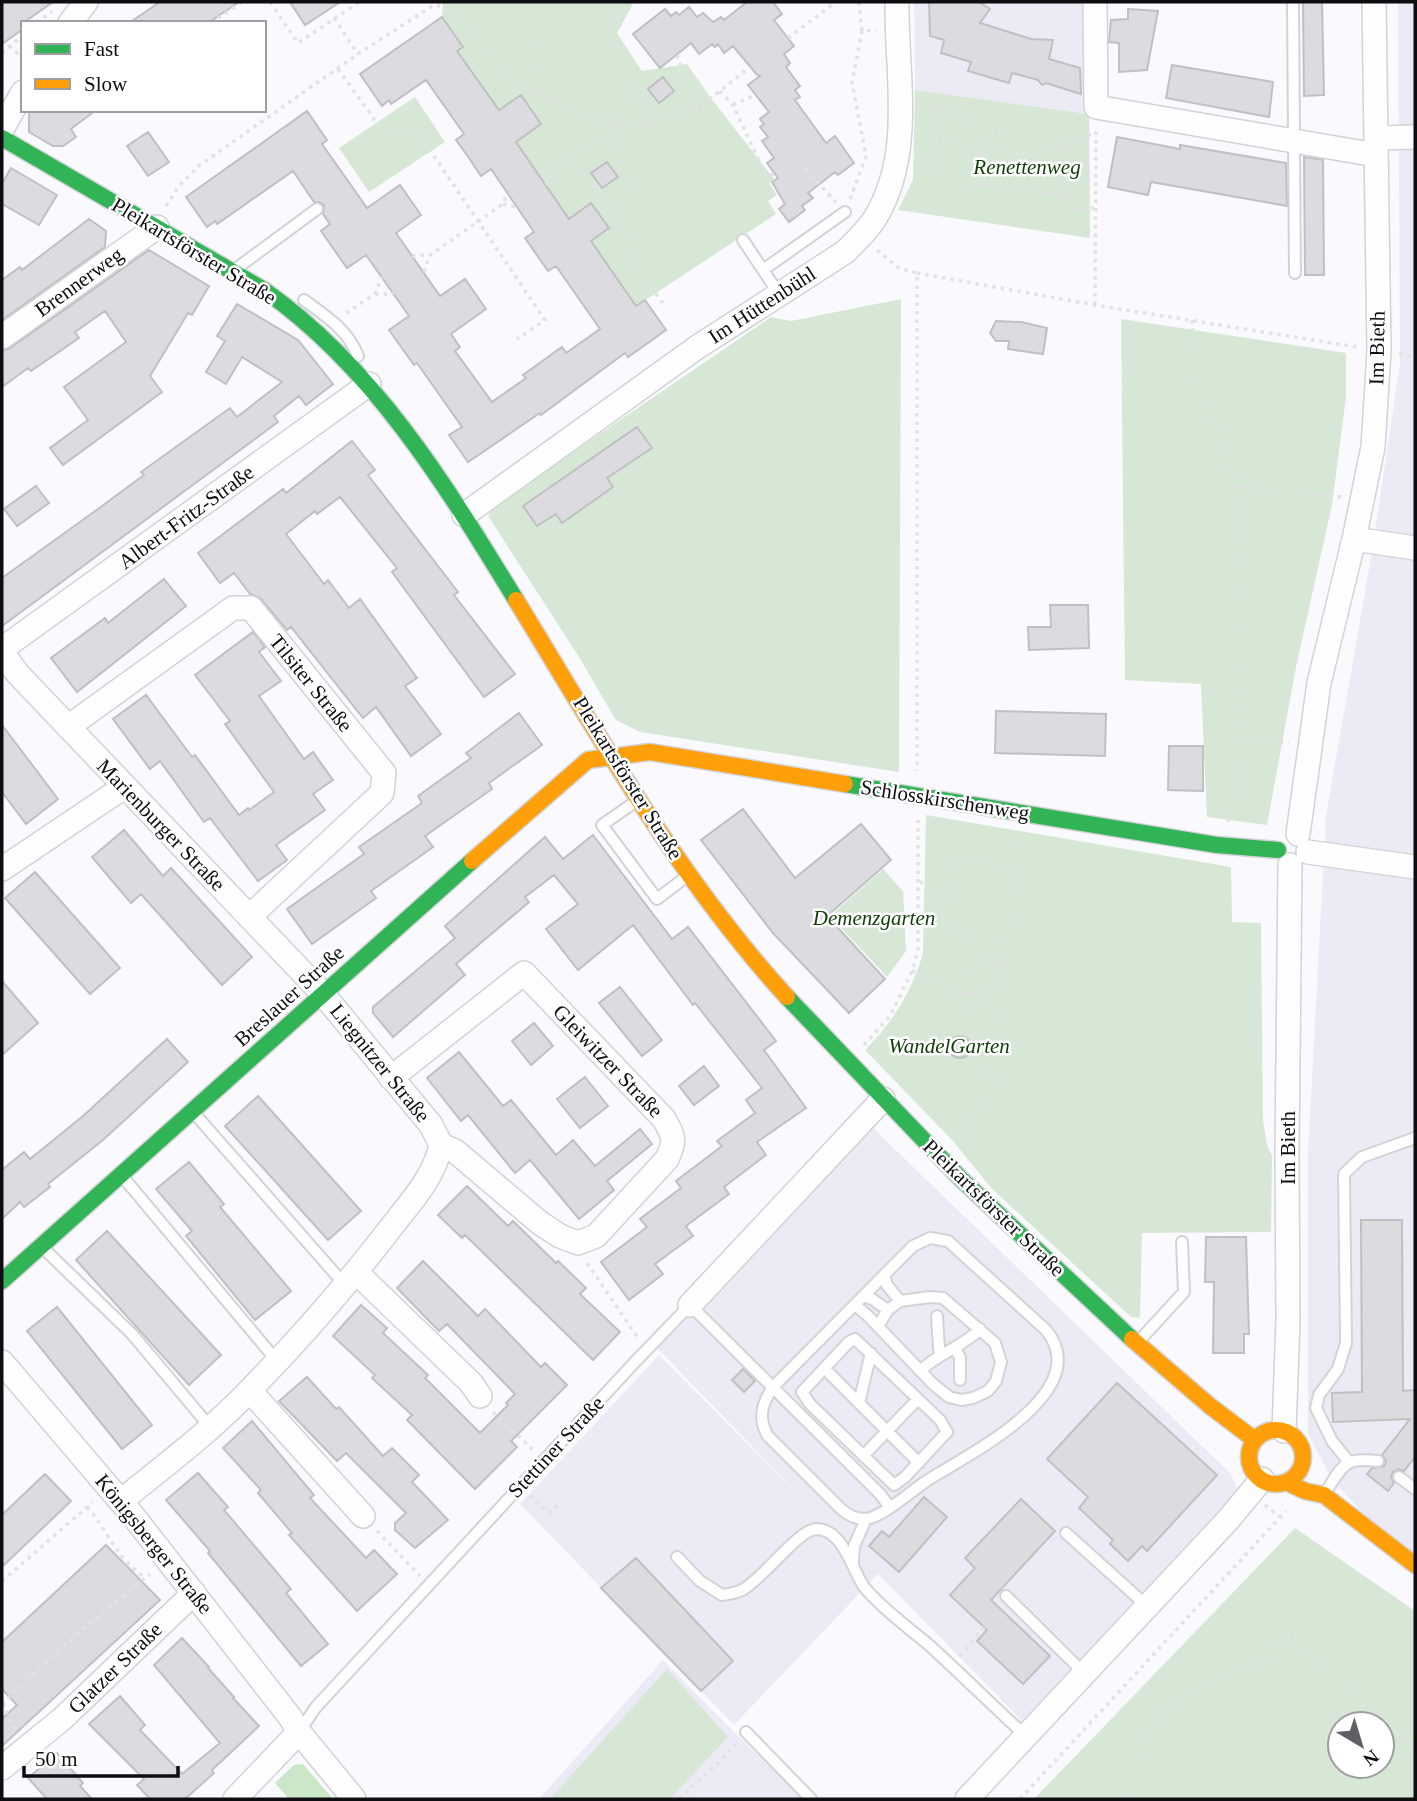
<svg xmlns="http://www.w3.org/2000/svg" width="1417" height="1801" font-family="Georgia,serif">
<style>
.built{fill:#ecebf5}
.green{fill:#d6e8d5;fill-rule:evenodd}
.forest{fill:#cce6ca}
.building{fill:#dcdce0;stroke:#c0bfc4;stroke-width:2}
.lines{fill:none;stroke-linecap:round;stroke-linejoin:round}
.lane-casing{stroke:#d3d3d7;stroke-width:14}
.street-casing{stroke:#d3d3d7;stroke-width:26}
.fast-casing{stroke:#d3d3d7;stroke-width:19}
.slow-casing{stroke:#d3d3d7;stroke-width:19}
.path{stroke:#e2e2e4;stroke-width:3.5;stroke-dasharray:3.5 5;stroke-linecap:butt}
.lane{stroke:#fefeff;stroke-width:10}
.street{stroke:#fefeff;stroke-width:23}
.fast{stroke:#30b455;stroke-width:16}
.slow{stroke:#ff9f0a;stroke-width:16}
.labels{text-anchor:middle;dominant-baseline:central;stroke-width:5;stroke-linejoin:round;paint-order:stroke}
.park-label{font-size:21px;font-style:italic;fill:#0f3f07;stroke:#fff}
.street-label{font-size:21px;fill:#0e0d11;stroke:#fff}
</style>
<rect width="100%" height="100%" fill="#f9f9fe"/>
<path class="built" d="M914,2H1088L1089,114L915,90Z
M1398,2H1415V1565L1400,1554L1332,1479L1308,1434V1154L1326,816L1372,552L1400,363Z
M873,1128L1231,1474L1239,1494L1025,1724L878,1574L734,1725L520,1504L659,1355L807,1503L657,1348Z
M663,1660L733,1731L804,1799H539Z"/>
<path class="green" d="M443,2H634L617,33L642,71L687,64L711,98L774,179L769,183L777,195L768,201L776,214L636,306L597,250L585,245L609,228L592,203L569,219L516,142L541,124L498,111L457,51L463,47L442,17Z
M915,90L1089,114L1090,238L898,210L913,180Z
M415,97L445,142L369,192L339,148Z
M901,299L899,772L640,732L616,720L579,657L488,516L494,506L771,317L791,321Z
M1121,319L1346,353V397L1332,505L1296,667L1267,825L1207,817L1201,684L1125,680Z
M926,815L1231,867L1232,922L1261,923L1263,1121L1267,1145L1272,1156L1271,1232L1142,1233L1140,1318L1131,1317L992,1189L953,1141L865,1050C893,1022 912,991 923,953Z
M883,869L903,891L906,951L887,977L830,916Z
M1295,1528L1415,1611V1799H1034ZM1340,1724H1382V1766H1340Z
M667,1669L728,1737L670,1799H550Z"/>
<path class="forest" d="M303,1764L333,1799H289L275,1783L294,1765Z"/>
<path class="building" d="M2,2H53L23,23V29L2,44Z
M160,2H239L208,23H129Z
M290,2H340L305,25Z
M747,2H773L782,14L774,20L794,46L784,54L790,63L786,67L800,86L795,90L800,97L795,100L826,143L835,136L854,163L838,175L835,172L808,193L813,198L802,206L805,210L789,222L779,209L785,204L772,182L778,178L767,163L774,158L762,141L768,137L760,127L764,124L760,119L769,112L748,85L760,76L757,75L733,46L724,53L718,44L715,47L712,44L699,54L691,43L660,68L633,34L665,9L671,16L676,12L679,15L689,7L697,17L703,13L713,22L721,17L724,20Z
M929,2H979L990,9L980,23L1031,39L1053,40L1049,59L1080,68L1081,94L1046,83L1042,85L1038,80L1012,73L1009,83L968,71L971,62L941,53L944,40L930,36Z
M1303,2H1322L1324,95L1304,96Z
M1128,9L1158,11L1147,70L1119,72V43L1109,42L1111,20L1128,19Z
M442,17L463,47L457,51L499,110L521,95L541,124L516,142L569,219L591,203L609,228L591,241L636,306L645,300L666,330L628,357L625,353L541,415L540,413L468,462L449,435L462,427L417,363L414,365L389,330L409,316L366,255L347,268L321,231L330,224L323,214L324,205L319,202H314L293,171L217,224L215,221L207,227L186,197L307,111L327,140L322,144L367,208L400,185L421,215L396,233L440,296L465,279L486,309L451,334L460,347L455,351L492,402L526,378L523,375L562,347L566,353L600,329L556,266L548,271L525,238L534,232L491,169L481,176L469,158L456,140L464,134L426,80L391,104L389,100L382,106L360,74Z
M1172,65L1273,82L1269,117L1166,98Z
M663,77L674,91L659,103L648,89Z
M29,110H96L71,129L76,137L63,146H53L29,132Z
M148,132L169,162L148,176L127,146Z
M1117,137L1180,149V145L1286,163L1287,206L1151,182L1148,195L1108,187Z
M1304,157L1323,160L1324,275H1305Z
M607,162L618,177L602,188L591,173Z
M11,168L57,195L39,225L2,204V184Z
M89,219L106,231L105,247L2,320V280L20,267L22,270Z
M149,250L209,286L192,315L188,313L150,376L162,392L63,465L50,448L88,420L64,387L126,342L105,311L75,332L79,338L31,371L28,368L2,387V351L10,348Z
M237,304L298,340L333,384L306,405L299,396L274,416L278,422L2,626V578L98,509L144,475L141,472L230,408L237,417L282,382L242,357L226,384L206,372L225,341L217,336Z
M996,321L1021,322L1047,328L1043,354L1008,349L1009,341H996L990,333Z
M637,427L652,448L607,478L613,487L562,523L556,514L537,526L523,506Z
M352,441L375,470L368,475L458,592L454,595L515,674L484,697L392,572L397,568L340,497L317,514L315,511L286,534L324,584L328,580L349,608L360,599L417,678L405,686L441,734L411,756L376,707L363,718L291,627L287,630L261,599L250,594L234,573L220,583L198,553L283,489L286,493Z
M36,486L49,503L17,526L4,509Z
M164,579L186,606L77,692L51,658L105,618L108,623Z
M1050,605H1088L1089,648L1029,650L1028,627H1051Z
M253,632L265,647L259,652L281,681L259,696L304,759L313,752L333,780L313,794L325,810L276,845L287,860L258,881L210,818L204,822L160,761L150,769L113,719L146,695L192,757L195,755L239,815L248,808L249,810L274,792L225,724L230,721L195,675Z
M996,711L1106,714L1105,756L995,753Z
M519,713L542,745L489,783L492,789L425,836L433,847L371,891L376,898L312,944L287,909L364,854L359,847L422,803L418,796L471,758L466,753Z
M2,725L58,799L26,824L2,792Z
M1169,746H1203V791L1168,790Z
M743,809L795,878L861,824L891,860L827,916L885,979L849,1013L773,933L701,840Z
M124,830L163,876L171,868L252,957L222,985L141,894L131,903L92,857Z
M593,835L672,939L688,927L776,1041L764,1050L806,1108L757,1142L766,1155L724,1187L729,1194L686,1226L693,1236L655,1264L663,1274L629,1300L601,1262L647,1227L640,1219L681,1188L676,1181L722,1146L717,1141L755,1113L746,1100L762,1088L695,1003L693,1005L633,925L578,970L546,929L578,904L554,875L525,897L529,902L456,964L465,975L393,1037L373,1013V1007L455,938L445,926L545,837L563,859Z
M35,872L120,968L90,994L5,898Z
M2,981L38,1023L2,1055Z
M620,987L662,1040L642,1056L599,1003Z
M534,1023L553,1046L531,1065L512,1041Z
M949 1047a11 11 0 1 1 22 0a11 11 0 1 1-22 0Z
M167,1039L188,1062L103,1140L48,1184L50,1187L24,1207L20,1202L2,1219V1170L24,1152L30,1159L83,1116Z
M459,1052L503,1106L511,1100L556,1155L573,1140L595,1166L640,1129L652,1144L607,1181L614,1190L579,1219L530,1160L515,1173L468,1115L461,1121L427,1078Z
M704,1066L719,1086L694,1105L679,1086Z
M585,1077L608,1106L580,1128L557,1099Z
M258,1096L361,1211L328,1240L225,1126Z
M189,1162L224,1204L220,1207L291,1291L255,1320L186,1236L192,1231L156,1189Z
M467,1186L508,1226L513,1221L556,1263L558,1261L586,1288L580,1294L620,1332L593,1360L465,1235L462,1238L438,1215Z
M1361,1220H1402L1403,1391L1415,1390V1457L1404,1471L1399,1469L1393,1472L1391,1477L1394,1483L1388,1491L1367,1474L1372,1468L1384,1466L1386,1461L1382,1455L1410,1419L1333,1422L1332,1393L1362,1392Z
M107,1231L221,1355L189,1385L76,1260Z
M1206,1237H1246L1249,1334H1244V1353H1213L1214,1282H1205Z
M423,1261L478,1316L485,1309L541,1367L545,1363L567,1385L511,1441L517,1447L475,1489L407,1420L412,1415L372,1378L375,1375L333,1336L361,1305L387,1328L383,1333L428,1375L425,1378L480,1433L508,1405L506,1403L515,1394L447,1324L439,1331L397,1288Z
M57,1307L152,1425L122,1449L27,1331Z
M743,1369L755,1381L744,1392L732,1380Z
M307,1377L336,1409L339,1407L383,1456L392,1448L419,1475L412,1482L448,1520L415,1548L395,1530V1523L406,1513L346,1453L337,1461L279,1401Z
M1117,1383L1217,1475L1147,1551L1142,1546L1128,1561L1110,1544L1113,1540L1079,1508L1088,1497L1047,1459Z
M252,1421L314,1495L310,1498L366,1558L374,1550L397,1574L357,1611L289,1535L292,1533L258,1493L261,1490L223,1448Z
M198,1473L228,1507L224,1510L291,1589L286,1593L328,1644L301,1666L208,1553L210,1551L166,1500Z
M45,1474L71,1501L2,1567V1515Z
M924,1497L947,1517L899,1572L869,1546L882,1531L889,1537Z
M1021,1499L1055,1531L991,1600L1050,1656L1023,1684L977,1641L987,1630L950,1595L975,1568L965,1558Z
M106,1545L160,1600L2,1746V1719L17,1705L2,1689V1642Z
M636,1558L733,1661L701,1691L601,1588Z
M182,1638L209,1667L208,1668L234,1697L233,1698L259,1726L212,1770L214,1773L185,1799H150L137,1785L144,1779L89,1724L120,1696L145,1725L140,1730L182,1774L220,1743L154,1665Z
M57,1753L83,1783L80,1786L92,1799H47L28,1778Z"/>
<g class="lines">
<g class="lane-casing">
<path id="lane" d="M1293,2L1295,273
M743,240L779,294
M237,268L317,209
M763,270L845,212
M304,300C326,316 348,330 358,356
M635,802L602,825L657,899L686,877
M194,1113L345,1285
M123,1177L276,1360
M930,1238L948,1241L1046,1330C1097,1392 967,1455 928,1480C911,1491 889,1512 870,1518C858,1521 849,1516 841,1509L768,1436C757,1418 762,1402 774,1386L913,1246Z
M43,1248L132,1334L210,1427
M884,1275L887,1285L900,1301
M863,1296L872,1299L888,1310
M855,1305L868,1316L933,1384L949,1397L961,1400L973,1398L988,1391L996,1381L1001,1362L995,1343L943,1298L930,1297L900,1301L888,1310L878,1326
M937,1316L939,1349L941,1354
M855,1339L940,1420L947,1432L905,1477L894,1485L810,1404L802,1392L849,1342Z
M1139,1341L1184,1292L1182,1242
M955,1347L960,1358V1380
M824,1368L919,1463
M920,1371C938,1353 963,1347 980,1329
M859,1403L871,1353
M863,1456L918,1399
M1349,1462L1332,1441L1316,1408L1319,1395L1338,1369L1346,1343L1344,1174L1362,1157L1415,1138
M1399,1477L1415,1489
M1326,1491C1344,1465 1343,1457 1378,1461
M1066,1533L1147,1606
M677,1557L700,1581L722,1595C728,1594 736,1593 742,1590C763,1579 798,1530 816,1529C844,1529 852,1571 865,1588C881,1608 909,1628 929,1645C962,1675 994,1707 1027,1737
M853,1562L854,1546L866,1519
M1006,1596L1085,1674
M299,1732L316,1707L634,1363L690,1305L880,1494L889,1506
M746,1732L811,1799"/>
</g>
<g class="street-casing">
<path id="street" d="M1095,2L1096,107L1376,155
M70,23L86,2
M2,129L23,92
M1376,138L1415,137
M2,337L157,227
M464,515L696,348L845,252C855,242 866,232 874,220C915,155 896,74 897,2
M1354,539L1415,548
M2,649L369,384
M2,652L17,673L323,994L431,1125L441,1145C434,1179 407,1206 386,1234C344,1288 298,1341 250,1390C211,1431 164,1466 121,1501
M68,727L233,608H251L384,773L382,793L249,917
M1298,834L1319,683L1354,539L1373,447L1379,351L1374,2
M1308,852L1415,867
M2,869L124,787
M391,1078L524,973L664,1119C674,1137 676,1140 667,1159L596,1236L578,1243L560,1236L540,1223L455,1151L441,1145
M356,1272L471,1383L480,1396
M690,1305L883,1099
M2,1362L134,1517L290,1717L299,1732L354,1799
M250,1391L363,1516
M1284,1431L1288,1320L1287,1154L1290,865
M2,1768L62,1719L194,1593
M235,1799L299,1732
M967,1799L1228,1520L1262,1479"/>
</g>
<g class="fast-casing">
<path id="fast" d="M2,138L264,290C374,367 447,487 516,600
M845,784L1217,845L1278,850
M787,997L961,1179L1132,1339
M2,1281L472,861"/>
</g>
<g class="slow-casing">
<path id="slow" d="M516,600C600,737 678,878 787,997
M472,861L588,760L650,752L845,784
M1132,1339L1210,1406L1255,1440
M1249 1457a27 27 0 1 1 54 0a27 27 0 1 1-54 0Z
M1286,1482L1305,1491L1324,1495L1415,1565"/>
</g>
<path class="path" d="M270,2L298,43L359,2
M621,2C617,12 611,23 608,33C603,55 641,104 654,122L695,108L711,98L750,67
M859,2L862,31L876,30
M334,18L358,54
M37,23L52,11
M211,23L242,2
M524,33L529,39L537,84L550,101
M788,38L836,2
M9,46L23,58
M2,53L23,35
M677,55L695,108
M338,69L385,134L415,128L545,320L517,339
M628,88L616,127L654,122
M720,91L733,105L766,176L776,174
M919,104C937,107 961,112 974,125C981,131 985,141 992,145C1026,167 1064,144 1096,132
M733,105L756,95
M955,113L961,102H970
M616,127L625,181L623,225
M936,132L983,155L990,145
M986,139L994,129
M569,160L599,192L623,227L636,268L666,307
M805,169L836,202
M935,172L937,108
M981,184L1066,196L1068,204L1076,210L1095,208
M546,185L556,169
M951,196L970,190L981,184L983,155
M1066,196L1069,159L1067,143
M850,199L866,156L852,83L862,31
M503,204L516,207
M166,206L179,186L200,165L358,54L434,5C464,7 477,48 497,66C531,98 574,111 616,127L557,167L537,173
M877,250L899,268L917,273V771
M412,256L430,255L503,204L507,194
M424,272L430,255
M917,273L1095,305L1357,347
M375,294H394
M1095,305L1096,132
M346,313L375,294L382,277
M1192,320L1196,371L1223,444L1236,486L1244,572L1247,730L1241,792L1228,822
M1399,354L1415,357
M1236,486L1342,497
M1246,739L1289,742
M920,881L968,941L974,958L973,993
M943,910L949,864L977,856L1017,876
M974,958L1002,963
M912,971L934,979L950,992L959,994L989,993L999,985L1023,840
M959,994L979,1025L981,1035L973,1043
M864,1045L890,1016L912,971L918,951V820
M992,1074L1004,1084
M969,1152L975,1112L988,1101L997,1010L988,1005L985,993
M587,1263L638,1338
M493,1412L533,1450
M530,1495L549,1513L561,1503
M1265,1505L1280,1517
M87,1507C110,1533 115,1558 146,1578
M377,1531L420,1576
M2,1581L93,1502
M960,1656L984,1627
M2,1701L3,1703L61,1648L150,1574
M3,1703L10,1722L17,1730
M679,1799L716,1765L736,1744
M1020,1799L1286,1511
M1129,1799L1132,1767L1144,1740L1162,1712L1191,1690L1222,1675L1255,1668L1286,1635L1415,1748"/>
<use href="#lane" class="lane"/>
<use href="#street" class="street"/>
<use href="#fast" class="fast"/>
<use href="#slow" class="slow"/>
</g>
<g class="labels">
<g class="park-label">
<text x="1027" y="167">Renettenweg</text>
<text x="874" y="918">Demenzgarten</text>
<text x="949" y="1046">WandelGarten</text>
</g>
<g class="street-label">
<text transform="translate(194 251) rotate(31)">Pleikartsförster Straße</text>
<text transform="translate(79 282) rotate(-36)">Brennerweg</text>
<text transform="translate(762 305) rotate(-33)">Im Hüttenbühl</text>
<text transform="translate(1377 348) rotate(-89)">Im Bieth</text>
<text transform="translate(186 517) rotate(-36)">Albert-Fritz-Straße</text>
<text transform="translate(311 683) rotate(51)">Tilsiter Straße</text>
<text transform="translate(628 778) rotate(58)">Pleikartsförster Straße</text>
<text transform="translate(945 800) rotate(9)">Schlosskirschenweg</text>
<text transform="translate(161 825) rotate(46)">Marienburger Straße</text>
<text transform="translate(289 996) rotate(-42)">Breslauer Straße</text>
<text transform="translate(608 1061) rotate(46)">Gleiwitzer Straße</text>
<text transform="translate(380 1063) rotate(51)">Liegnitzer Straße</text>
<text transform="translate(1288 1148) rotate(-90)">Im Bieth</text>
<text transform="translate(994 1208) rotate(44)">Pleikartsförster Straße</text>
<text transform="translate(556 1447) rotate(-47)">Stettiner Straße</text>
<text transform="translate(154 1544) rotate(51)">Königsberger Straße</text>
<text transform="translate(115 1668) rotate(-44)">Glatzer Straße</text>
</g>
</g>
<rect width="1417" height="1801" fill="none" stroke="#0e0d11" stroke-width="7"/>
<rect x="21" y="21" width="245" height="91" fill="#ffffff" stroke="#9f9ea0" stroke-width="2"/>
<rect x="35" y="44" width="35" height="10" fill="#30b455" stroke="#9f9ea0" stroke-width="2"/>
<text x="84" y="56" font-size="21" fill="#0e0d11">Fast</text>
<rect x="35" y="79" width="35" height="10" fill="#ff9f0a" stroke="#9f9ea0" stroke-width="2"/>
<text x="84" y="91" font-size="21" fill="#0e0d11">Slow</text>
<g transform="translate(1361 1745) rotate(142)"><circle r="33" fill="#ffffff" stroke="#9f9ea0" stroke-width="2"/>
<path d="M0-5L12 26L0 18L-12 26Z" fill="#606064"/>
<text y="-10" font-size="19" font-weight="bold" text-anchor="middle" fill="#0e0d11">N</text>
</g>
<path d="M24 1766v10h154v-10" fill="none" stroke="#0e0d11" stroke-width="3.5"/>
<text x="35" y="1766" font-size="21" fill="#0e0d11" stroke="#ffffff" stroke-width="5" paint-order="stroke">50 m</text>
</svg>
